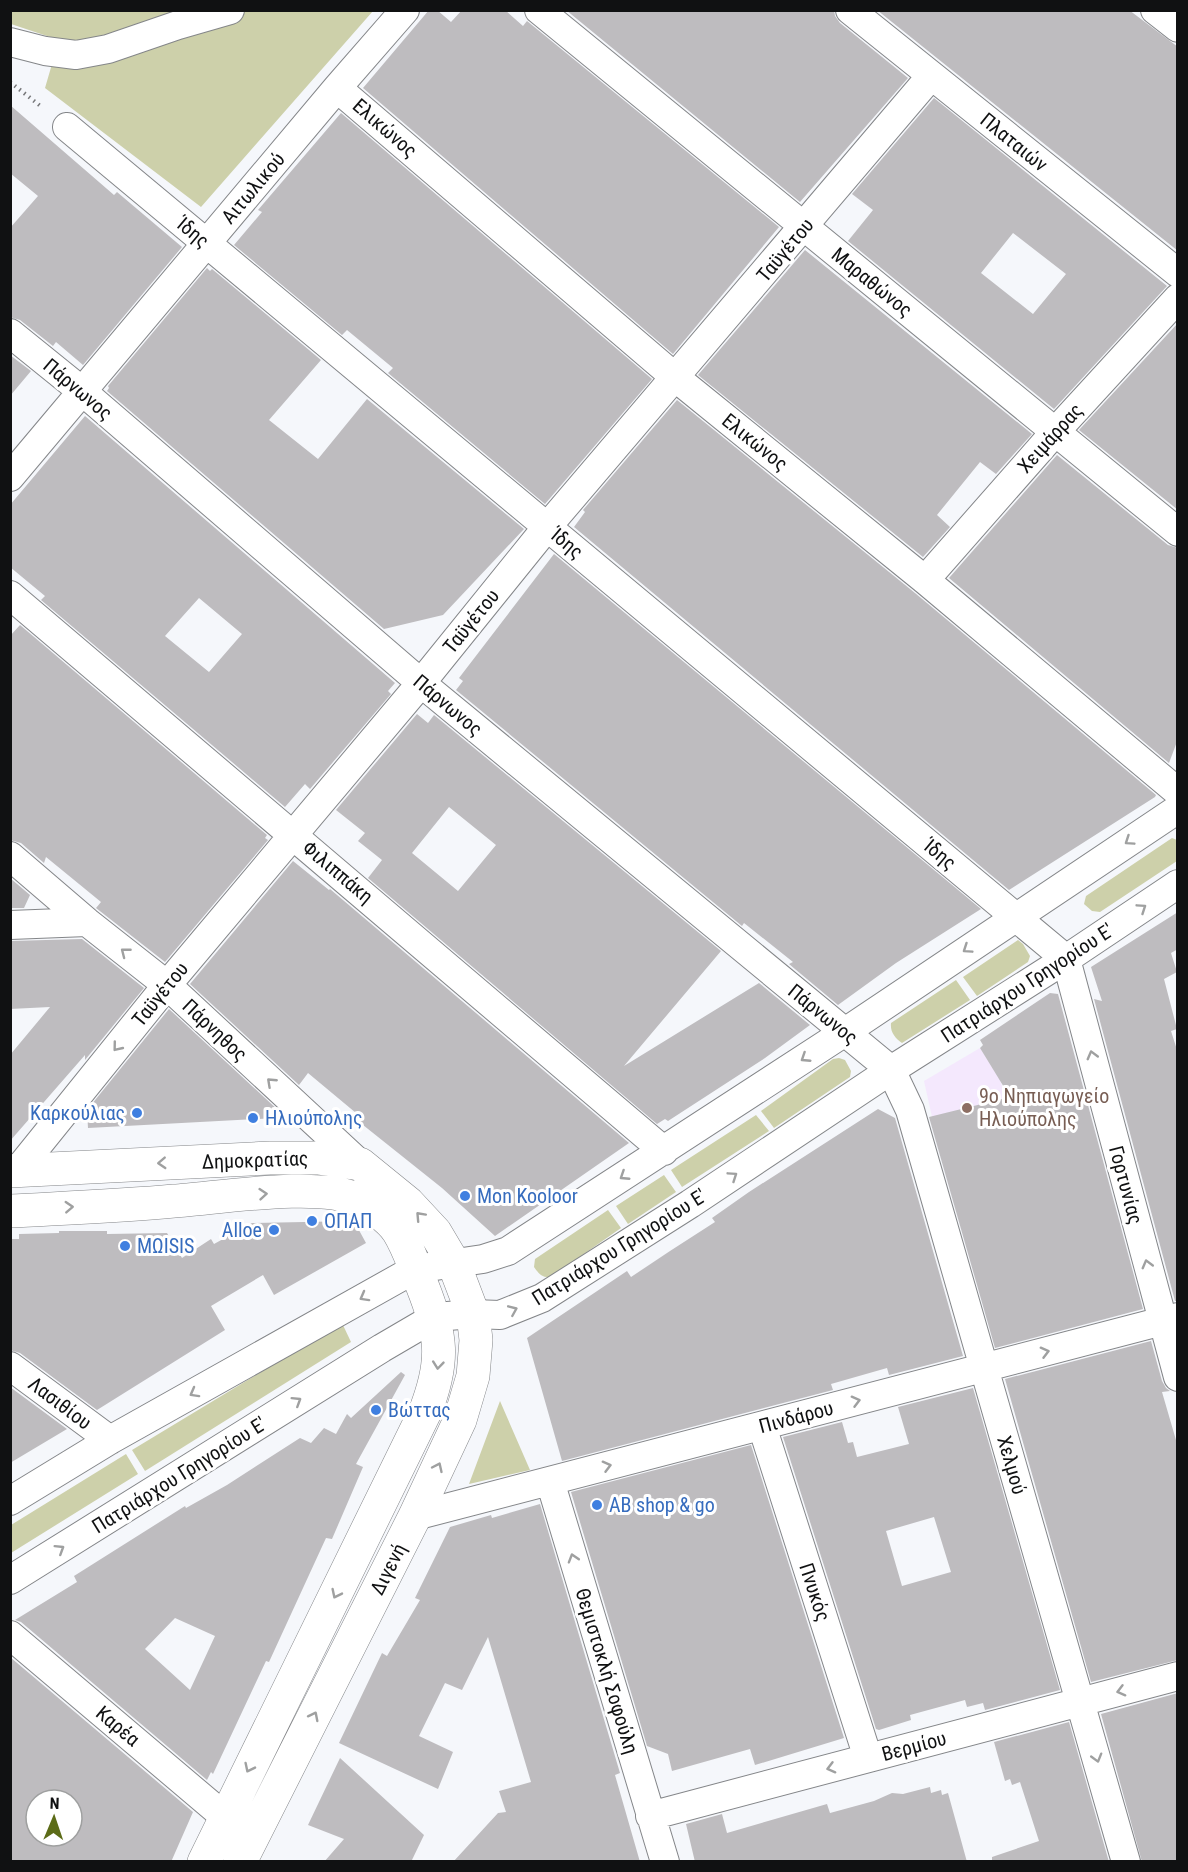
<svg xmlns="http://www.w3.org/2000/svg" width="1188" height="1872" font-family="'Roboto Condensed',sans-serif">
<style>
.education{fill:#f4e8fd}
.green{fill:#cdd0aa}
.building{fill:#bebcbf;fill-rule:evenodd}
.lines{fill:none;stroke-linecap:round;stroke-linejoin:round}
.minor-casing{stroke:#848689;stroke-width:30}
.tertiary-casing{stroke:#848689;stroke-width:34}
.path{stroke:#78797b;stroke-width:4;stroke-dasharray:1.5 4.5;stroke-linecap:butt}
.minor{stroke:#fff;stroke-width:28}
.tertiary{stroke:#fff;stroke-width:33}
.oneway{stroke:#9fa0a0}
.education-dot{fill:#8d6e63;stroke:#fff;stroke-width:2}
.shop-dot{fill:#3f7fe0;stroke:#fff;stroke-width:2}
.labels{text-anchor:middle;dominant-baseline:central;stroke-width:6;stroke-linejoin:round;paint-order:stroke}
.street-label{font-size:20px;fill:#101112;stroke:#fff}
.education-label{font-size:20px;fill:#785e54;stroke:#fff;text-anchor:start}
.shop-label{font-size:20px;fill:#366cbe;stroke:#fff;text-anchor:start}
</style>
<rect width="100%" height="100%" fill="#f5f7fb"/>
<path class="education" d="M980,1048L1000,1080L1006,1098L932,1117L924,1081Z"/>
<path class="green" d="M10,11H373L201,207L45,88L59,40L11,24Z
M1172,838L1177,840V861L1100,912L1092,911L1084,904L1086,896Z
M1018,940L1023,944L1030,956L1028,962L977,996L963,977Z
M956,980L970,1000L902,1043C895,1038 890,1032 891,1023Z
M839,1058L845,1060L851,1071L850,1077L774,1128L761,1111L833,1059Z
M756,1115L769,1131L682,1187L671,1170Z
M664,1175L676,1192L628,1224L616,1206Z
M608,1210L621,1228L551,1277C542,1278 539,1274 534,1267L535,1259Z
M342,1323L351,1342L145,1471L132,1450Z
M500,1401L530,1470L469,1484Z
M126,1454L138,1474L11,1553V1525Z"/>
<path class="building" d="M429,10H437L451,22L462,10H505L523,26L527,21L779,227L673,354L363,88Z
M566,10H834L835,16L840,23L908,78L800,202Z
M877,10H1129L1178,47V251Z
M934,98L1167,286L1054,409L848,241L873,210L852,194ZM1013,233L1066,274L1033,314L981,273Z
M10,105L114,195L117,192L182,247L83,365L56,342L53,346L20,320L10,317V228L38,196L10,173Z
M341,113L652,379L545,504L388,373L393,368L347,330L342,335L234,245L262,212L258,210Z
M805,250L1032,434L996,474L980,462L937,515L950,527L923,557L698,375Z
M207,268L210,271L212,269L321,360L269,420L318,459L367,399L524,529L443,615L384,629L107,391L109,388L108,386Z
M1178,323V510L1079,430Z
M10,355L31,371L10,396Z
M677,400L915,593L1156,795L1155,797L1009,890L574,527L585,512L583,510Z
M85,416L395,683L388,691L391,694L310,789L305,784L285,807L41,600L45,596L10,567V505ZM199,598L242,634L209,672L165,636Z
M1057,455L1168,545L1178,548V739L1169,763L949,578Z
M554,554L981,909L896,963L838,1005L789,964L793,962L744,923L742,926L456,690L463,681L459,678Z
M20,625L267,835L265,838L268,840L165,962L96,908L101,902L46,857L44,863L21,843L10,840V636Z
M417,714L428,723L434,715L721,951L624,1066L759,983L810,1025L765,1058L668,1121L665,1119L657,1124L368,878L382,860L358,841L365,833L336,810ZM449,807L496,845L458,891L412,853Z
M293,861L329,890L330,889L629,1143L495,1236L442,1188L353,1117L356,1113L308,1073L299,1085L190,984Z
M10,878L30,895L24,908H10Z
M1178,912V949L1171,953L1177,972L1164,979L1177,1029L1171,1031L1178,1053V1301H1175L1094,999L1102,1001L1091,967Z
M82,939L144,988L85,1060V1055L10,1141V1055L50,1007L10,1009V941Z
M1050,993L1058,994L1143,1309L995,1348L929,1117L1010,1097L980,1048L983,1045L980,1040Z
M169,1009L280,1112L276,1118L88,1128L87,1110Z
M878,1109L895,1118L963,1356L889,1375L887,1368L831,1384L833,1390L562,1461L527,1338L627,1271L631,1277L670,1251L715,1222L712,1218L749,1192Z
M354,1221L366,1243L274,1295L263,1275L211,1306L225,1330L97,1410L20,1353L10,1350V1239H19V1234L59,1233V1231H107V1234L167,1233L182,1258L211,1239L214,1244L252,1223Z
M1151,1341L1162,1381L1166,1388L1170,1391L1162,1392L1178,1447V1660L1091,1682L1005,1379Z
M401,1372L405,1375L356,1464L363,1467L332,1539L326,1538L269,1662L266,1661L213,1774L211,1772L207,1780L21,1622L15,1620L77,1582L74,1576L185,1506L186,1508L227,1485L300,1438L311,1443L324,1428L336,1434L347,1414L351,1418ZM175,1618L215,1636L190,1690L145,1649Z
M10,1387L67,1429L10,1463Z
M973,1388L1060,1690L985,1710L983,1703L967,1707L965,1700L910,1715L911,1720L879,1730L876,1729L783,1437L842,1422L848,1443L853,1442L857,1457L909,1444L898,1407ZM934,1517L951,1572L902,1586L886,1531Z
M751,1445L844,1738L755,1765L750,1749L672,1771L668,1754L647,1746L571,1492Z
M540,1504L620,1773L615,1775L640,1862H453L498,1813L506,1812L499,1791L531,1782L488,1637L462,1690L445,1683L419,1736L453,1752L438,1789L339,1743L382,1653L387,1656L420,1600L415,1598L450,1527L491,1515L492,1518Z
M10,1657L193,1812L171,1862H10ZM36,1800H72V1836H36Z
M1178,1693V1862H1142L1101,1714Z
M1069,1722L1109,1862H992V1857L1039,1841L1020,1782L1012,1785L1010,1779L1005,1781L994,1742Z
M340,1758L424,1835L411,1862H324L344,1839L308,1825Z
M930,1787L931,1793L941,1790L942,1795L948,1793L967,1862H695L686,1824L722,1814L727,1833L827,1804L830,1813L874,1801L892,1793L903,1794Z"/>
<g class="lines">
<g class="minor-casing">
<path id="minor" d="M539,10L1178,532
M850,10L1178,273
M1155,10L1178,28
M10,42L45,51L76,55L108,49L178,25L230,10
M337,88L676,378L925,580L1178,792
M67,127L1066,959L1178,1377
M10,333L83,392L421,683L891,1070L910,1110L1126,1862
M10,477L337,88L405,10
M925,580L1055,432L1178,298
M10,595L664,1151
M10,856L87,922L167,985L360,1164
M10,925L87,922
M17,1171L167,985L421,683L547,527L931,76
M10,1366L110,1440
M762,1426L868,1758
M550,1481L665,1862
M10,1501L110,1440L415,1269L483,1259L508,1251L845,1032L1178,809
M415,1516L1178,1317
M10,1580L382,1348L435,1317L473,1314L500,1315L542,1298L690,1204L891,1070L1066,959L1178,884
M10,1635L225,1817
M650,1816L1178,1676"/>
</g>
<g class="tertiary-casing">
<path id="tertiary" d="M10,1171L270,1158H318L360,1164L408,1203L435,1232L454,1264L473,1314L476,1340L473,1376L460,1420L415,1516L240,1862
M10,1211C65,1208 120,1206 174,1201C219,1198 320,1181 359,1200C372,1206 390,1219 398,1231C408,1247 415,1268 422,1285C442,1335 445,1361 425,1412L204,1862"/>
</g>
<path class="path" d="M10,82L43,108"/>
<use href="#minor" class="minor"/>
<use href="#tertiary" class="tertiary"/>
</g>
<defs><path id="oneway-chevron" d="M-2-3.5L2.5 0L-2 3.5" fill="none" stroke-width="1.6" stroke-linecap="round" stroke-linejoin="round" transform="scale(1.5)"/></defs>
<g class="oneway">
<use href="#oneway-chevron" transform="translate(1129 841) rotate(146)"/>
<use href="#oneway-chevron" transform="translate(1142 908) rotate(-34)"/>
<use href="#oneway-chevron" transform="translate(967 949) rotate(146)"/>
<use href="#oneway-chevron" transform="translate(125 952) rotate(-142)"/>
<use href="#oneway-chevron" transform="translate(117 1047) rotate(129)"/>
<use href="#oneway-chevron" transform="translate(1092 1055) rotate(-105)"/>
<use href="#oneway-chevron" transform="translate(805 1058) rotate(147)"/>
<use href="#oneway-chevron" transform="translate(271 1082) rotate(-137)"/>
<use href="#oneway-chevron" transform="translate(162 1163) rotate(177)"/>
<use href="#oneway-chevron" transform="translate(624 1176) rotate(147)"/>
<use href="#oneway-chevron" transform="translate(733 1176) rotate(-34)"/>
<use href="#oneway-chevron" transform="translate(263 1194) rotate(-5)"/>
<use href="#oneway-chevron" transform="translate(69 1207) rotate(-3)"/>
<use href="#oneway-chevron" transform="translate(420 1216) rotate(-133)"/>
<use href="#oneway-chevron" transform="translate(1147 1264) rotate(-105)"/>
<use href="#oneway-chevron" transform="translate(364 1297) rotate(151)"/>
<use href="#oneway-chevron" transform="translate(513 1310) rotate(-23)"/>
<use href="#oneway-chevron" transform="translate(1045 1352) rotate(-15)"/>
<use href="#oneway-chevron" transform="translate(438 1365) rotate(96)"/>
<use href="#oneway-chevron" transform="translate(194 1393) rotate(151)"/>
<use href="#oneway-chevron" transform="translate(297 1401) rotate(-32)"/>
<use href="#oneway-chevron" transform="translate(856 1401) rotate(-15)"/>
<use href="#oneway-chevron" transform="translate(607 1466) rotate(-15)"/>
<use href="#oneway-chevron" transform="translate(438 1467) rotate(-65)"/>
<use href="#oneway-chevron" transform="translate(60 1549) rotate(-32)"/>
<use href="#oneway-chevron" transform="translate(573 1558) rotate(-107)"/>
<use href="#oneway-chevron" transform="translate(336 1594) rotate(116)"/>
<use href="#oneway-chevron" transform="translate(1121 1691) rotate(165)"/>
<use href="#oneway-chevron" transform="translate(314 1716) rotate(-63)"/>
<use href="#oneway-chevron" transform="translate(1097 1758) rotate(74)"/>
<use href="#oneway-chevron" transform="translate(249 1768) rotate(116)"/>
<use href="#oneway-chevron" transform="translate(831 1768) rotate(165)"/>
</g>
<circle class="education-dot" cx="967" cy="1108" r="6"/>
<g class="shop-dot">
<circle cx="137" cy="1113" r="6"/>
<circle cx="253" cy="1118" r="6"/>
<circle cx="465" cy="1196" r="6"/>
<circle cx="312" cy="1221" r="6"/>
<circle cx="274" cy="1230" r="6"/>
<circle cx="125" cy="1246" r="6"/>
<circle cx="376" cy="1410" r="6"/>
<circle cx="597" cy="1505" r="6"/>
</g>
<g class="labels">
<g class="street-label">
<text transform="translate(385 128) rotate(41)">Ελικώνος</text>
<text transform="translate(1014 142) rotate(39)">Πλαταιών</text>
<text transform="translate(253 188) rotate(-50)">Αιτωλικού</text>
<text transform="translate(193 232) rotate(40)">Ίδης</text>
<text transform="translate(785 250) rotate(-50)">Ταϋγέτου</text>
<text transform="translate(872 282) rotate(39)">Μαραθώνος</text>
<text transform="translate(78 389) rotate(40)">Πάρνωνος</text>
<text transform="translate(1050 438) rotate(-48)">Χειμάρρας</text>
<text transform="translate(755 442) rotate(39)">Ελικώνος</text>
<text transform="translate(567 543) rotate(40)">Ίδης</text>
<text transform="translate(471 621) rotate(-51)">Ταϋγέτου</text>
<text transform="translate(448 705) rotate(40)">Πάρνωνος</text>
<text transform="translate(940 854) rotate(40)">Ίδης</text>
<text transform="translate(338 872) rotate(40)">Φιλιππάκη</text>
<text transform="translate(1027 983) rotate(-33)">Πατριάρχου Γρηγορίου Ε'</text>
<text transform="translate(160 994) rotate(-51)">Ταϋγέτου</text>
<text transform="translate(823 1014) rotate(39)">Πάρνωνος</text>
<text transform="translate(215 1030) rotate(43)">Πάρνηθος</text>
<text transform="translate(255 1160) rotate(-2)">Δημοκρατίας</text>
<text transform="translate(1126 1185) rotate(75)">Γορτυνίας</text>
<text transform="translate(619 1247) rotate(-32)">Πατριάρχου Γρηγορίου Ε'</text>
<text transform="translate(60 1403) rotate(37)">Λασιθίου</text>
<text transform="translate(796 1417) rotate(-15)">Πινδάρου</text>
<text transform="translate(1012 1465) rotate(74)">Χελμού</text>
<text transform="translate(179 1475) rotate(-32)">Πατριάρχου Γρηγορίου Ε'</text>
<text transform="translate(388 1569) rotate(-63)">Διγενή</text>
<text transform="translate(815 1592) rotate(72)">Πνυκός</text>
<text transform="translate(607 1671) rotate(73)">Θεμιστοκλή Σοφούλη</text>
<text transform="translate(118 1726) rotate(40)">Καρέα</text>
<text transform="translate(914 1746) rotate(-15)">Βερμίου</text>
</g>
<g class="education-label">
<text x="979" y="1096">9ο Νηπιαγωγείο<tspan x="979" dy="23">Ηλιούπολης</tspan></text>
</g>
<g class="shop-label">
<text x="125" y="1113" text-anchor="end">Καρκούλιας</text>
<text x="265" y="1118">Ηλιούπολης</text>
<text x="477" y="1196">Mon Kooloor</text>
<text x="324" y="1221">ΟΠΑΠ</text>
<text x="262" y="1230" text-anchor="end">Alloe</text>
<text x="137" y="1246">ΜΩISIS</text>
<text x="388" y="1410">Βώττας</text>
<text x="609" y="1505">ΑΒ shop &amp; go</text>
</g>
</g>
<rect width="1188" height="1872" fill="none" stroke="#101112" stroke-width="24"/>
<g transform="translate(54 1818) rotate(2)"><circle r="28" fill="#ffffff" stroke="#9fa0a0" stroke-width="1.5"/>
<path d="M0-4.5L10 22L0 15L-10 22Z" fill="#5c6c18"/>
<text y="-9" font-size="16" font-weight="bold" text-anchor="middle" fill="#101112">N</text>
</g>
</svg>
